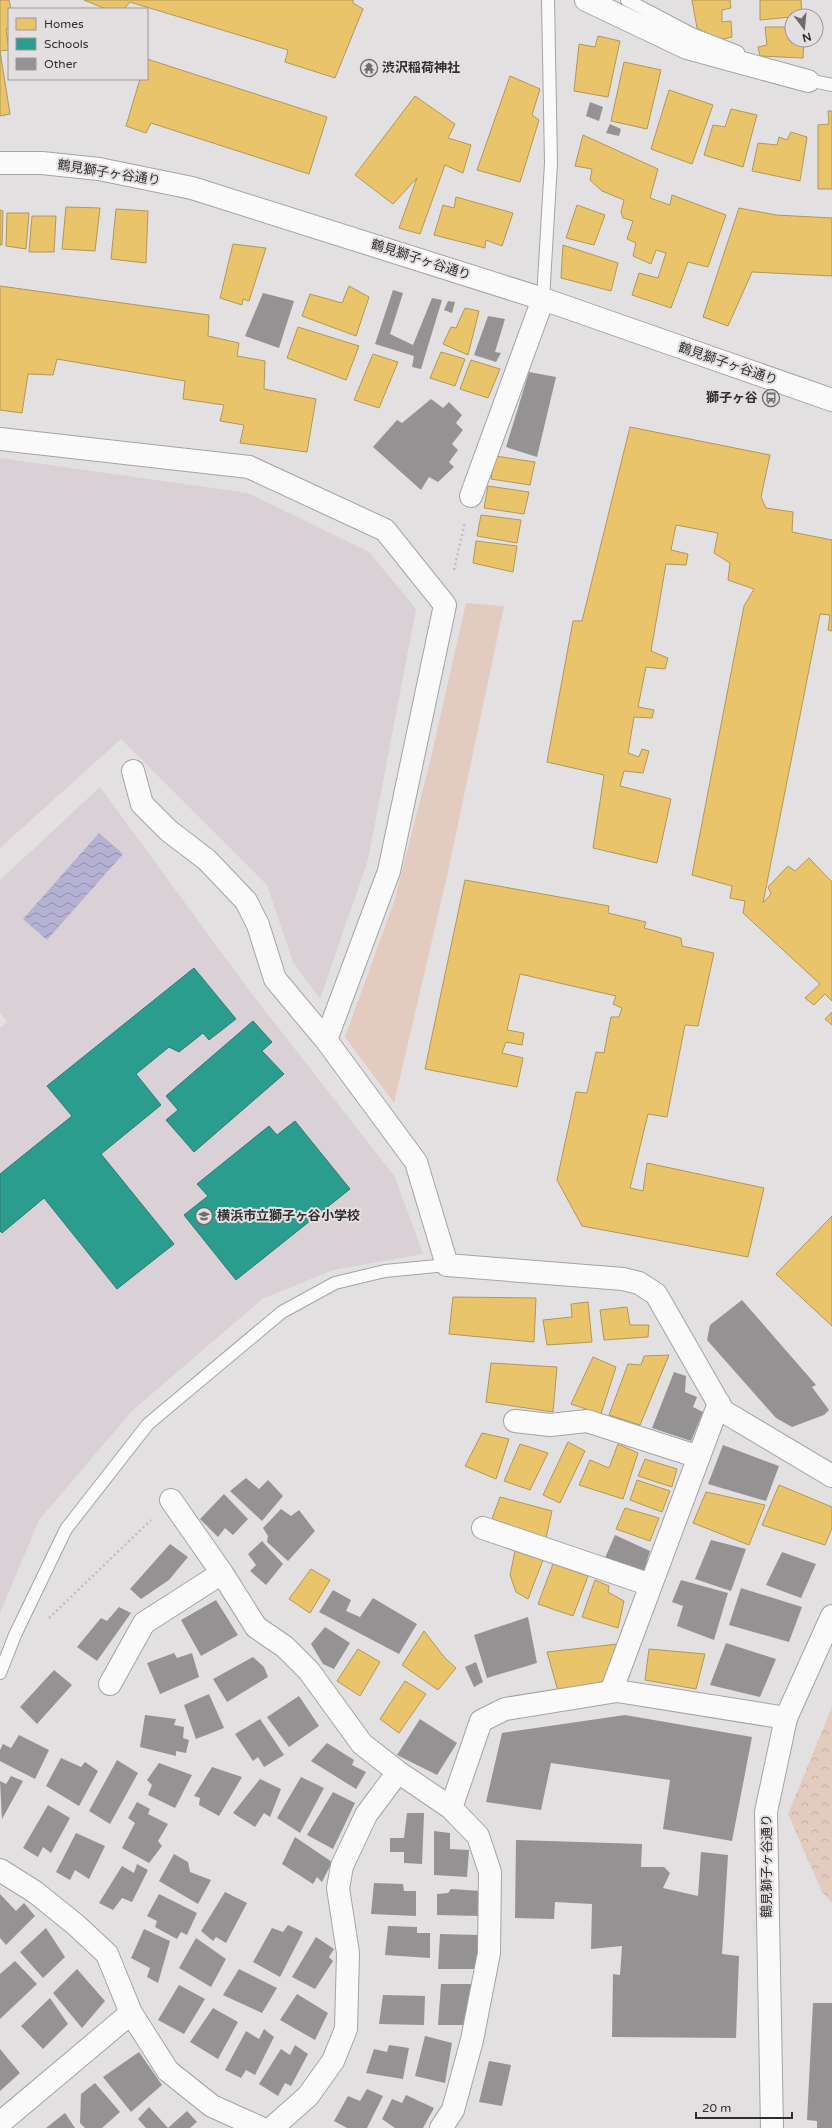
<svg xmlns="http://www.w3.org/2000/svg" width="832" height="2128" font-family="'Varela Round','Noto Sans JP',sans-serif">
<style>
.built{fill:#d9d1d5}
.green{fill:#e4cbbf}
.forest{fill:url(#forest-crowns)}
.water{fill:url(#water-waves)}
.homes{fill:#e9c46a;stroke:#b29758}
.schools{fill:#2a9d8f;stroke:#2c7c72}
.building{fill:#949293}
.lines{fill:none;stroke-linecap:round;stroke-linejoin:round}
.service-casing{stroke:#a5a3a4;stroke-width:14}
.minor-casing{stroke:#a5a3a4;stroke-width:24}
.tertiary-casing{stroke:#a5a3a4;stroke-width:24}
.secondary-casing{stroke:#a5a3a4;stroke-width:24}
.path{stroke:#c0bfbf;stroke-width:2.5;stroke-dasharray:2 3;stroke-linecap:butt}
.service{stroke:#fbfafa;stroke-width:12}
.minor{stroke:#fbfafa;stroke-width:22}
.tertiary{stroke:#fbfafa;stroke-width:22}
.secondary{stroke:#fbfafa;stroke-width:22}
.labels{text-anchor:middle;dominant-baseline:central;stroke-width:4;stroke-linejoin:round;paint-order:stroke}
.poi-label{font-size:13px;font-weight:bold;fill:#302e2f;stroke:#e3dfe1;text-anchor:start}
.street-label{font-size:13px;fill:#302e2f;stroke:#e3dfe1}
</style>
<defs>
<pattern id="forest-crowns" width="20" height="18" patternUnits="userSpaceOnUse"><rect width="20" height="18" fill="#e4cbbf"/><path d="M2 6a3 3 0 1 1 6 0M12 15a3 3 0 1 1 6 0" fill="none" stroke="#c4afa4"/></pattern>
<pattern id="water-waves" width="16" height="10" patternUnits="userSpaceOnUse"><rect width="16" height="10" fill="#b4b1d3"/><path d="M0 5q4-4 8 0t8 0" fill="none" stroke="#9390ac"/></pattern>
</defs>
<rect width="100%" height="100%" fill="#e2e0e1"/>
<path class="built" d="M0,458L248,493L369,552L416,609L368,860L320,999L293,962L267,885L121,739L0,848Z
M100,787L248,989L395,1177L423,1254L333,1270L262,1299L132,1411L39,1520L0,1613V1028L7,1022L0,1012V880Z"/>
<path class="green" d="M466,603L504,606L447,876L394,1103L345,1037L394,902L430,762Z"/>
<path class="forest" d="M832,1707V1903L822,1892L788,1814Z"/>
<path class="water" d="M99,833L123,854L47,940L23,919Z"/>
<path class="homes" d="M0,0H9L11,9H9V28L6,29L9,50L0,51Z
M84,0H353V3L363,9L335,78L285,62L288,50L130,2L124,9H106Z
M692,0H730L731,8L722,10V22L731,21L732,37L719,40L697,28Z
M760,0H801L802,16L760,20Z
M765,27H792V40H804L803,58L760,56L758,47L767,45Z
M598,36L620,41L608,97L574,91L579,44L595,47Z
M0,51L10,114L0,116Z
M147,59L327,117L309,174L151,123L146,133L126,126L140,79H147Z
M624,62L661,70L647,129L611,121Z
M510,76L540,89L532,115L539,120L520,182L477,170Z
M669,90L713,105L692,164L651,149Z
M415,96L455,124L448,138L471,145L463,173L445,165L420,234L399,228L417,178L393,204L355,175Z
M731,109L757,115L743,167L704,155L713,125L725,127Z
M828,111H832V189H818V125L829,124Z
M791,132L807,137L800,181L752,171L758,143L777,145L779,137L787,140Z
M583,135L658,169L650,198L670,205L672,195L726,215L708,267L688,262L671,308L632,295L639,273L658,278L666,253L656,250L651,264L633,256L636,243L627,239L633,221L623,218L621,212L624,200L602,191L590,180L592,169L575,166Z
M456,197L513,213L502,246L486,240L485,248L434,235L443,205L454,208Z
M577,205L605,215L594,245L566,238Z
M66,207L100,208L95,251L62,249Z
M739,208L776,215L832,218V276L752,272L728,326L703,317Z
M116,209L148,211L146,263L111,259Z
M0,210L3,211L2,245H0Z
M7,213H29L26,249L6,246Z
M32,216H56L54,252H29Z
M233,244L266,248L249,301L243,299L242,305L220,298Z
M563,245L618,263L611,291L561,278Z
M0,286L209,315L208,336L239,343L237,356L265,361L264,389L316,399L307,452L240,443L244,425L220,421L224,405L183,399L185,381L57,359L53,375L28,374L22,413L0,410Z
M349,286L369,297L356,336L302,316L310,294L342,303Z
M465,308L479,311L468,355L443,344L451,327L456,328Z
M298,327L359,346L346,380L287,358Z
M441,352L465,359L455,386L430,378Z
M373,354L398,362L379,408L354,400Z
M471,360L500,369L488,398L460,389Z
M630,427L770,455L761,497L766,508L793,512L792,532L832,540V631L828,630L830,615L820,614L763,903L771,894L768,887L788,866L795,871L809,858L832,882V1001L825,994L814,1005L805,998L820,984L743,913L745,901L730,898L732,886L692,875L744,606L754,589L728,580L730,563L714,553L718,533L676,525L671,550L688,554L686,565L666,564L651,651L668,658L665,669L646,667L638,707L654,710L652,718L634,717L628,753L639,757L642,749L649,751L643,773L624,771L620,786L671,799L657,863L593,848L604,775L547,762L573,621H582Z
M495,456L535,462L530,485L491,479Z
M488,486L529,492L524,514L484,508Z
M481,515L521,520L517,543L477,536Z
M476,541L517,546L513,572L473,563Z
M465,880L609,906L608,913L646,922L644,928L681,938L682,946L714,953L698,1026L685,1025L667,1117L648,1114L630,1188L643,1191L647,1163L764,1188L748,1257L582,1226L557,1180L576,1092L587,1093L596,1052L604,1053L611,1017H619L622,1008L613,1004L616,996L520,974L507,1030L524,1033L522,1045L506,1042L502,1053L523,1058L517,1087L425,1069Z
M832,1012V1025L825,1019Z
M832,1216V1326L776,1274Z
M453,1297L536,1298L534,1342L449,1334Z
M588,1302L592,1342L547,1345L543,1320L572,1317L571,1304Z
M627,1307L630,1325H649L648,1337L604,1340L600,1310Z
M669,1355L640,1425L609,1415L628,1364L641,1365L644,1356Z
M593,1357L616,1367L601,1414L571,1404Z
M491,1363L557,1367L553,1412L486,1402Z
M482,1433L509,1439L496,1479L465,1466Z
M568,1442L585,1451L560,1503L543,1495Z
M520,1444L548,1453L530,1490L504,1481Z
M618,1444L638,1453L623,1499L579,1485L590,1460L609,1468Z
M645,1459L677,1469L672,1487L638,1476Z
M637,1480L670,1491L662,1512L630,1500Z
M779,1485L832,1507V1528L825,1545L762,1525Z
M706,1492L765,1505L749,1545L693,1523Z
M500,1497L552,1511L546,1538L492,1519Z
M625,1508L659,1518L650,1541L616,1529Z
M515,1551L543,1560L528,1599L516,1592L510,1575Z
M553,1564L588,1576L573,1616L538,1604Z
M311,1569L330,1580L310,1613L289,1599Z
M595,1580L609,1586L608,1592L624,1601L618,1628L582,1617Z
M424,1631L445,1658L456,1668L438,1690L402,1665Z
M618,1644L604,1685L558,1691L547,1652Z
M358,1649L380,1662L360,1696L337,1681Z
M649,1649L705,1654L696,1689L645,1680Z
M405,1681L426,1694L399,1733L380,1719Z"/>
<path class="schools" d="M194,968L236,1019L209,1040L203,1033L179,1052L169,1047L136,1074L161,1105L101,1154L174,1244L117,1289L44,1198L2,1233L0,1231V1174L72,1116L47,1086Z
M253,1021L272,1042L262,1051L284,1074L194,1152L166,1120L178,1110L166,1096Z
M295,1121L350,1189L236,1280L184,1215L208,1196L197,1184L269,1126L277,1135Z"/>
<path class="building" d="M590,102L603,107L599,121L586,116Z
M610,124L621,129L619,136L606,133Z
M393,290L403,293L390,334L413,345L432,298L442,300L421,369L412,367L414,356L375,344Z
M263,293L294,301L279,348L245,336Z
M448,301L455,302L452,313L444,310Z
M488,316L505,319L495,352L501,353L496,362L474,355Z
M529,372L556,377L537,457L506,447Z
M431,399L443,408L449,402L462,415L456,423L463,430L452,444L458,450L449,462L454,467L438,482L429,477L421,490L373,447L397,420L402,423Z
M742,1300L816,1385L812,1387L829,1410L824,1415L792,1427L776,1418L707,1340L710,1325Z
M674,1372L686,1376L685,1392L697,1397L693,1407L703,1412L691,1441L652,1428Z
M723,1445L779,1466L766,1501L708,1484Z
M246,1478L259,1489L268,1480L283,1496L262,1521L230,1491Z
M224,1494L248,1519L233,1535L225,1528L218,1537L200,1519Z
M281,1509L291,1516L299,1510L315,1531L288,1561L267,1542L268,1536L263,1528Z
M615,1535L650,1551L644,1571L605,1558Z
M711,1540L746,1549L731,1591L695,1579Z
M262,1541L283,1564L266,1585L250,1571L256,1565L248,1554Z
M170,1544L188,1557L169,1580L141,1599L130,1589Z
M782,1552L816,1564L801,1598L766,1585Z
M681,1580L728,1593L714,1640L677,1626L683,1606L672,1602Z
M741,1588L802,1607L789,1642L729,1625Z
M333,1590L351,1600L346,1611L360,1617L373,1598L417,1624L399,1654L319,1612Z
M216,1600L238,1635L201,1656L181,1620Z
M119,1607L131,1613L97,1661L77,1647L101,1618L107,1621Z
M528,1617L537,1663L487,1678L474,1635Z
M325,1627L350,1643L334,1669L323,1664L311,1644Z
M726,1643L776,1659L760,1697L710,1685Z
M174,1653L177,1658L192,1653L199,1677L160,1694L147,1663Z
M253,1657L264,1667L268,1677L227,1702L213,1679Z
M476,1662L483,1682L474,1687L465,1667Z
M54,1670L72,1685L37,1724L20,1707Z
M209,1694L224,1728L196,1739L184,1705Z
M299,1696L319,1726L289,1747L267,1717Z
M145,1715L176,1719L174,1725L184,1727L183,1738L189,1740L186,1753L176,1751V1756L140,1747Z
M625,1715L752,1737L732,1841L663,1829L670,1780L551,1763L541,1810L486,1802L502,1733Z
M260,1719L284,1755L264,1767L258,1757L253,1761L235,1734Z
M420,1719L457,1743L437,1775L397,1755Z
M19,1735L49,1750L35,1779L0,1761V1750L3,1744L11,1748Z
M327,1743L354,1760L352,1765L366,1772L356,1789L311,1761Z
M61,1758L81,1767L85,1762L98,1771L79,1806L46,1786Z
M117,1760L138,1773L110,1824L89,1811Z
M159,1763L192,1775L175,1808L148,1795L152,1785L147,1780Z
M212,1767L242,1777L219,1816L199,1805L200,1798L194,1796Z
M11,1776L23,1781L2,1819L0,1781L6,1784Z
M301,1777L324,1788L300,1833L277,1818Z
M260,1779L281,1789L270,1817L264,1813L255,1827L233,1813Z
M333,1792L355,1803L333,1849L307,1835Z
M137,1802L150,1809L148,1814L168,1824L158,1841L162,1846L149,1863L122,1848L135,1823L128,1818Z
M48,1805L70,1818L51,1853L43,1847L38,1857L23,1848Z
M407,1813H424L422,1864L404,1863V1852H390V1838H404Z
M434,1831L450,1833V1849L469,1850L467,1877L434,1875Z
M76,1833L105,1846L89,1879L75,1870L70,1880L56,1872Z
M295,1837L332,1862L322,1882L317,1877L313,1884L282,1864Z
M516,1840L642,1844L641,1867H664L670,1873L663,1888L698,1896L701,1852L728,1855L722,1954L739,1956L736,2038L612,2037L613,1974L620,1975L622,1946L591,1949L592,1904L555,1902L554,1919L515,1918Z
M174,1854L188,1862L190,1872L211,1880L198,1904L159,1881Z
M137,1864L148,1870L132,1902L122,1898L113,1910L99,1903L122,1866L134,1873Z
M374,1883L403,1884L404,1891H416V1916L371,1914Z
M451,1889L481,1891L480,1916L437,1915V1894L448,1893Z
M225,1892L247,1903L226,1943L216,1937L213,1941L201,1931Z
M0,1894L16,1911L24,1903L35,1916L6,1945L0,1938Z
M159,1894L197,1913L187,1935L181,1932L177,1939L155,1927L157,1921L147,1916Z
M288,1925L303,1932L280,1977L253,1962L272,1928L283,1932Z
M388,1926L417,1927V1933H430V1958L385,1955Z
M46,1928L65,1957L43,1978L20,1952Z
M144,1929L170,1941L158,1983L147,1977L150,1968L131,1958Z
M440,1934L479,1935V1969H438Z
M316,1937L334,1949L329,1957L333,1961L315,1989L292,1977Z
M196,1938L226,1959L211,1987L179,1968Z
M15,1961L37,1984L0,2019V1974Z
M77,1969L105,2001L82,2028L53,1993Z
M239,1969L277,1988L262,2013L223,1995Z
M441,1984H472L473,2007L467,2006V2025H438Z
M179,1985L205,1999L184,2034L158,2020Z
M297,1994L328,2013L315,2040L280,2020Z
M383,1995L425,1996L424,2025L379,2024Z
M50,1998L68,2024L43,2049L21,2026Z
M813,2003H832V2128H817V2121L807,2120Z
M213,2008L238,2022L218,2059L190,2042Z
M264,2029L274,2037L255,2075L246,2070L241,2078L225,2070L246,2031L259,2039Z
M425,2036L452,2043L445,2083L415,2076Z
M295,2045L308,2054L291,2086L285,2083L278,2096L259,2084L281,2049L290,2055Z
M389,2045L409,2048L403,2079L366,2073L374,2049L387,2052Z
M0,2049L20,2073L0,2091Z
M139,2052L162,2085L131,2112L103,2077Z
M489,2061L511,2065L502,2106L479,2102Z
M95,2083L120,2112L102,2128H85L80,2123L81,2094Z
M367,2089L383,2096L367,2128H347L334,2121L348,2096L360,2101Z
M406,2095L434,2108L423,2128H395L382,2119L392,2099L402,2103Z
M149,2107L168,2128L187,2111L197,2122L190,2128H146L138,2119Z
M65,2113L75,2128H46Z"/>
<g class="lines">
<g class="service-casing">
<path id="service" d="M627,0L692,34L738,52
M803,79L832,85
M543,299L551,163L548,0
M0,1673L15,1635L66,1529L148,1424L282,1312L335,1283L385,1271L447,1265"/>
</g>
<g class="minor-casing">
<path id="minor" d="M586,0L687,48L808,81
M0,439L249,467L385,530L445,605L389,871L326,1040L416,1162L447,1265L623,1279L639,1283L656,1294L723,1411L832,1476
M471,496L543,299
M133,771L142,804L169,831L207,860L246,901L258,925L275,979L326,1040
M515,1421L550,1425L587,1421L699,1457
M171,1500L222,1573L256,1627L285,1647L309,1671L362,1744L398,1772L451,1808L478,1836L490,1872L489,1953L472,2040L453,2110L441,2128
M483,1528L651,1585
M110,1684L144,1623L222,1573
M611,1692L719,1403
M451,1808L481,1721L505,1709L617,1691L786,1718
M0,1870L35,1892L76,1925L107,1954L131,2013L168,2071L212,2106L261,2128
M0,2123L131,2013
M272,2128L308,2096L333,2061L346,2029L348,1953L338,1888L342,1866L366,1815L398,1772"/>
</g>
<g class="tertiary-casing">
<path id="tertiary" d="M0,163H42L99,169L192,188L543,299L832,400"/>
</g>
<g class="secondary-casing">
<path id="secondary" d="M772,2128L766,1812L786,1718L832,1616"/>
</g>
<path class="path" d="M454,570L465,522
M49,1618L151,1520"/>
<use href="#service" class="service"/>
<use href="#minor" class="minor"/>
<use href="#tertiary" class="tertiary"/>
<use href="#secondary" class="secondary"/>
</g>
<defs>
<g id="temple-ring" transform="scale(0.9)"><circle r="9.5" fill="#e3dfe1" stroke="#6e6c6d" stroke-width="1.5"/><path d="M0-6L5-2H3V0L6.5 2.5H4V6H1.5V3h-3V6H-4V2.5H-6.5L-3 0V-2H-5Z" fill="#6e6c6d"/></g>
<g id="bus-ring" transform="scale(0.9)"><circle r="9.5" fill="#e3dfe1" stroke="#6e6c6d" stroke-width="1.5"/><path d="M-5-6H5V4H4V6H2V4H-2V6H-4V4H-5ZM-3.5-4V0h7V-4ZM-3.5 1.2v1.5H-2V1.2ZM2 1.2v1.5H3.5V1.2Z" fill="#6e6c6d"/></g>
<g id="school-ring" transform="scale(0.9)"><circle r="9.5" fill="#e3dfe1" stroke="#6e6c6d" stroke-width="1.5"/><path d="M0-5L7-2L0 1L-7-2ZM-4 1L0 2.5L4 1V4Q0 6-4 4Z" fill="#6e6c6d"/></g>
</defs>
<g fill-rule="evenodd">
<use href="#temple-ring" x="369" y="68"/>
<use href="#bus-ring" x="771" y="398"/>
<use href="#school-ring" x="204" y="1216"/>
</g>
<g class="labels">
<g class="poi-label">
<text x="382" y="68">渋沢稲荷神社</text>
<text x="758" y="398" text-anchor="end">獅子ヶ谷</text>
<text x="217" y="1216">横浜市立獅子ヶ谷小学校</text>
</g>
<g class="street-label">
<text transform="translate(109 173) rotate(9)">鶴見獅子ヶ谷通り</text>
<text transform="translate(421 260) rotate(18)">鶴見獅子ヶ谷通り</text>
<text transform="translate(728 364) rotate(19)">鶴見獅子ヶ谷通り</text>
<text transform="translate(767 1866) rotate(-90)">鶴見獅子ヶ谷通り</text>
</g>
</g>
<rect x="8" y="8" width="140" height="72" fill="#e3dfe1" stroke="#9b989a"/>
<rect x="16" y="18" width="20" height="12" fill="#e9c46a" stroke="#9b989a"/>
<text x="44" y="28" font-size="12" fill="#302e2f">Homes</text>
<rect x="16" y="38" width="20" height="12" fill="#2a9d8f" stroke="#9b989a"/>
<text x="44" y="48" font-size="12" fill="#302e2f">Schools</text>
<rect x="16" y="58" width="20" height="12" fill="#949293" stroke="#9b989a"/>
<text x="44" y="68" font-size="12" fill="#302e2f">Other</text>
<g transform="translate(804 28) rotate(164)"><circle r="19" fill="#e3dfe1" stroke="#9b989a"/>
<path d="M0-3L7 15L0 10L-7 15Z" fill="#6e6c6d"/>
<text y="-6" font-size="11" font-weight="bold" text-anchor="middle" fill="#302e2f">N</text>
</g>
<path d="M696 2112v6h96v-6" fill="none" stroke="#302e2f" stroke-width="2"/>
<text x="702" y="2112" font-size="12" fill="#302e2f" stroke="#e3dfe1" stroke-width="3" paint-order="stroke">20 m</text>
</svg>
